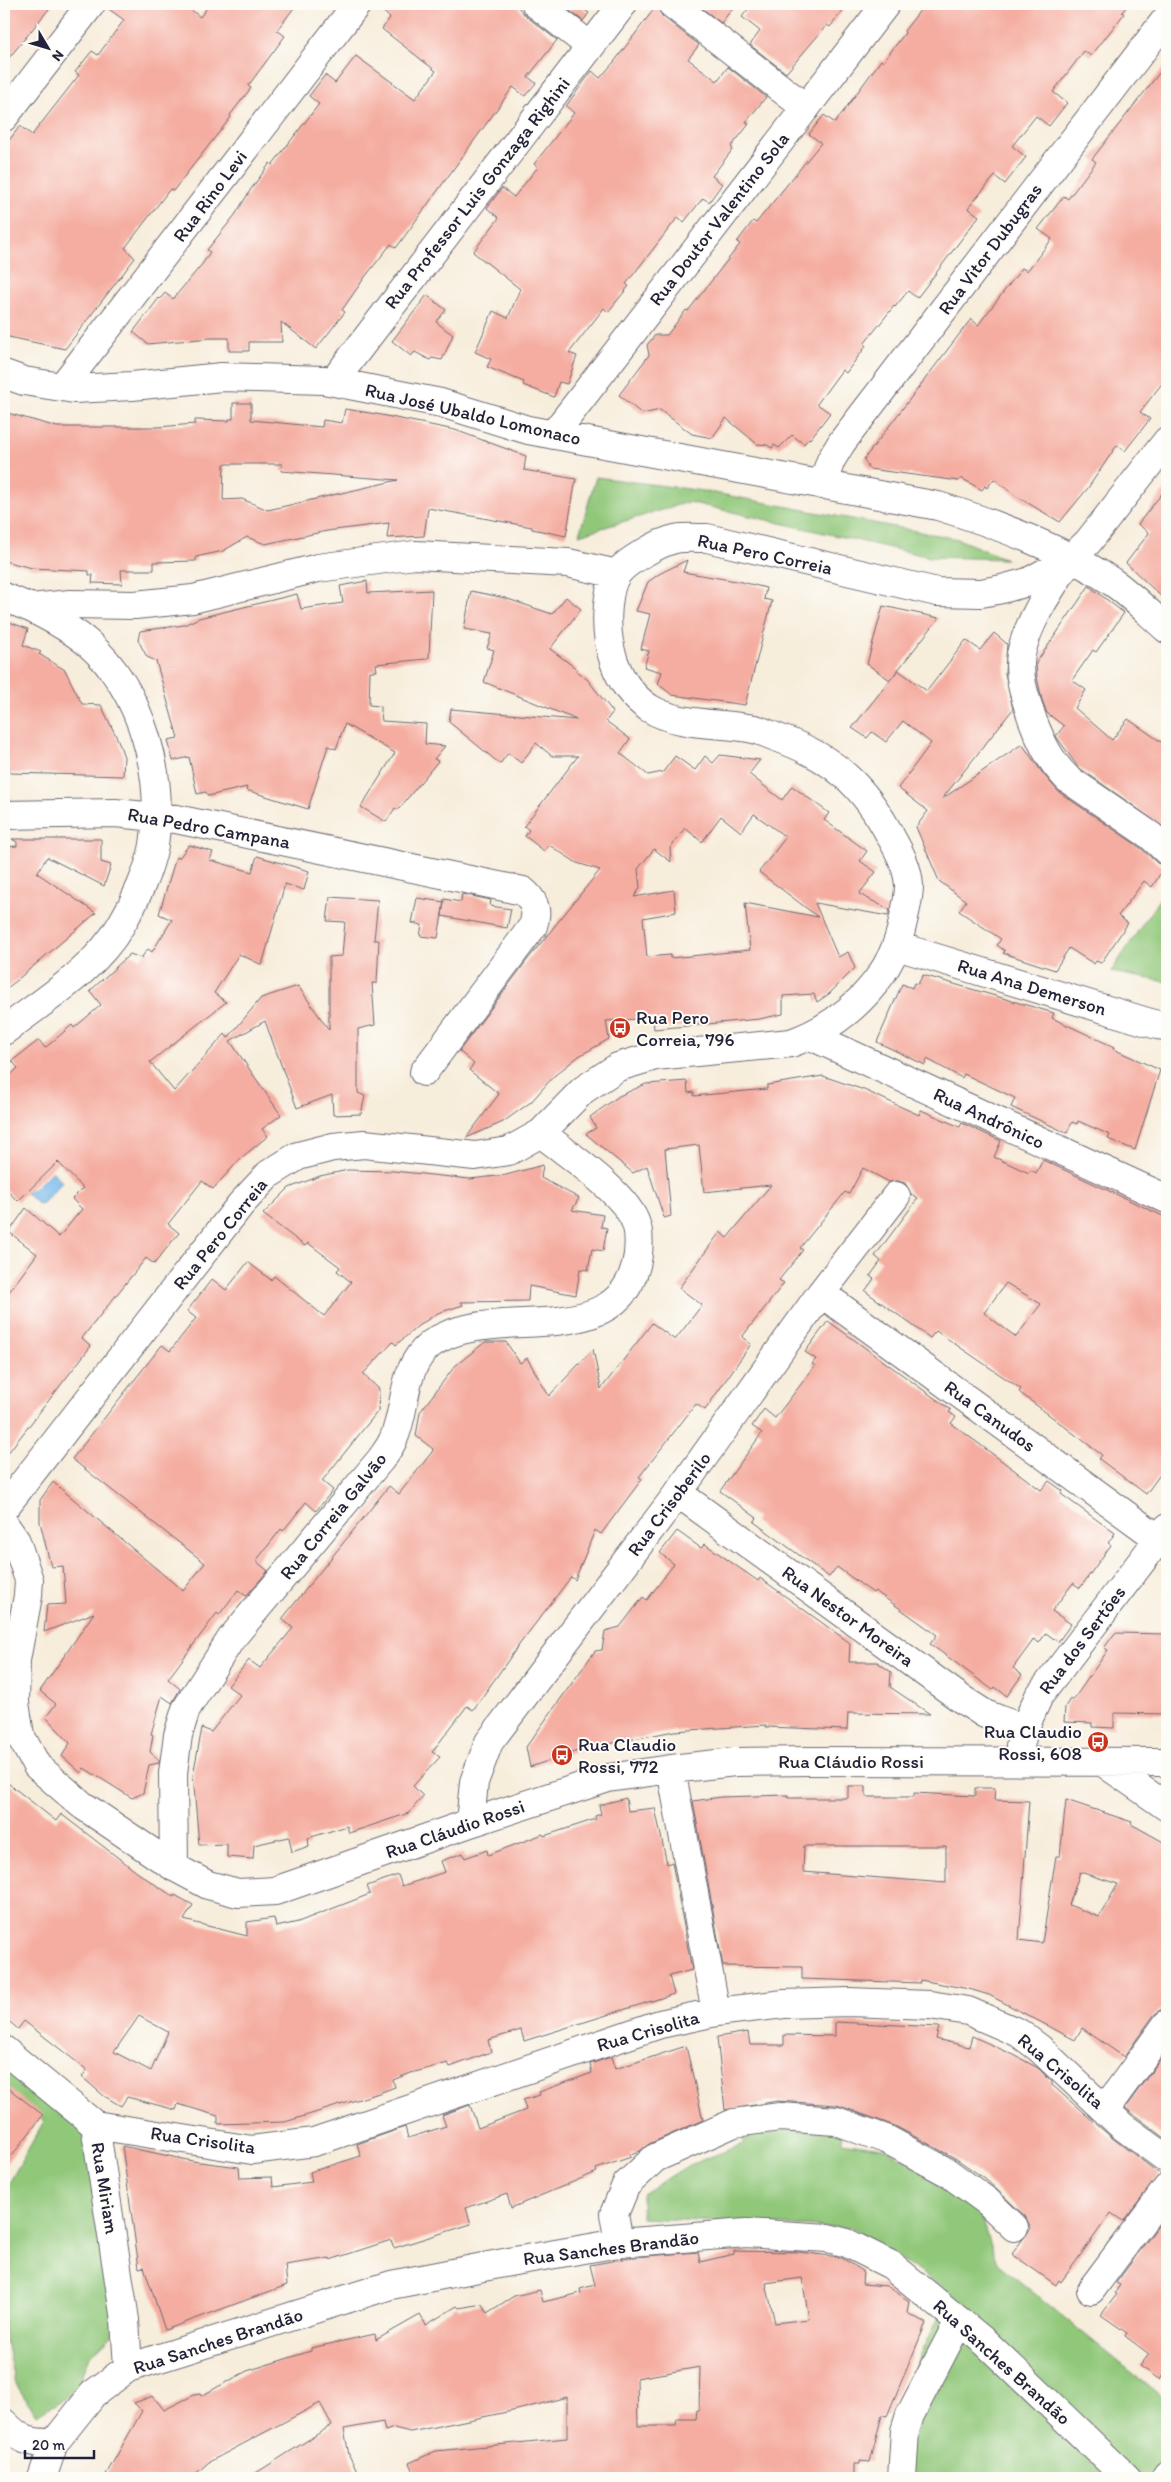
<svg xmlns="http://www.w3.org/2000/svg" width="1171" height="2482" font-family="Itim,sans-serif">
<style>
.green{fill:#90c779;stroke:#59745a}
.water{fill:#77baed;stroke:#4c6e94}
.building{fill:#f5ada1;fill-rule:evenodd}
.lines{fill:none;stroke-linecap:round;stroke-linejoin:round}
.minor-casing{stroke:#6d6973;stroke-width:30}
.minor{stroke:#fff;stroke-width:28}
.labels{text-anchor:middle;dominant-baseline:central;stroke-width:4;stroke-linejoin:round;paint-order:stroke}
.street-label{font-size:19px;fill:#22223b;stroke:#fdfcf7}
.poi-label{font-size:19px;fill:#22223b;stroke:#fdfcf7;text-anchor:start}
</style>
<rect width="100%" height="100%" fill="#fdfcf7"/>
<filter id="ink" filterUnits="userSpaceOnUse"><feTurbulence type="fractalNoise" baseFrequency=".02" numOctaves="2"/><feDisplacementMap in="SourceGraphic" scale="10" xChannelSelector="R" yChannelSelector="G"/><feConvolveMatrix kernelMatrix="1 2 1 2 8 2 1 2 1" color-interpolation-filters="sRGB"/></filter>
<filter id="wash" filterUnits="userSpaceOnUse"><feTurbulence type="fractalNoise" baseFrequency=".0096" numOctaves="4" result="noise"/><feDisplacementMap in="SourceGraphic" scale="20" xChannelSelector="R" yChannelSelector="G"/><feGaussianBlur stdDeviation="1.12" result="paint"/><feColorMatrix in="noise" values="0 0 0 0 0 0 0 0 0 0 0 0 0 0 0 0 0 1.4 0 .05"/><feComposite in="paint" operator="in"/></filter>
<g filter="url(#wash)">
<rect width="100%" height="100%" fill="#f7eddb"/>
<path class="green" d="M596,477L704,491L958,539L1006,559L930,557L688,502L579,535Z
M1166,889L1167,982L1111,972Z
M4,2063L92,2127L114,2333L90,2356L76,2392L36,2415L14,2381L4,2331V2192L44,2121L4,2088Z
M744,2128L842,2131V2142L888,2149L979,2209L997,2263L1167,2401V2459L1153,2478H888L889,2423L939,2316L947,2290L854,2229L642,2218V2194L689,2165L744,2144Z"/>
<path class="water" d="M52,1171L62,1182L42,1204L39,1205L23,1190L27,1185L33,1190Z"/>
<g id="blocks">
<path class="building" d="M4,4H53L4,64Z
M106,4H184L200,17L210,4H297L277,30L285,36L248,86L251,88L230,115L231,117L173,191L170,189L125,248L135,258L65,349L4,336V147L20,126L32,135L79,75L75,72L92,51L98,55L124,20L106,7Z
M375,4H515L526,16L557,40L528,77L536,83L525,96L513,87L396,248L391,244L365,277L342,310L345,312L316,349L281,322L282,342H249V351H229V338H210L148,344L133,332L159,298L160,299L165,293L173,299L203,263L210,252L207,250L235,215L251,189L270,163L272,165L319,104L309,96L325,75L335,83L356,56L415,99L436,71L382,29L390,18Z
M561,4H585L582,8L589,13L583,21Z
M697,4H736L721,23Z
M752,4H848L830,27L827,25L786,73L750,45L760,31L742,17Z
M925,4H1129L1122,12L1124,14L1091,56L1084,51L1053,92L1067,103L1049,126L1036,116L1012,146L1026,157L1005,184L995,176L968,208L979,216L930,281L917,298L908,291L895,307L894,306L864,344L866,346L846,373L842,370L817,404L830,413L810,439L809,438L804,444L792,435L779,448L774,445L772,448L767,445L757,444L726,418L712,438L692,434L660,410L642,414L619,395L649,355L647,345L655,335H667L686,310L688,311L740,244L737,242L753,221L756,223L821,143L809,134L824,115L835,123L881,60L883,62L905,33L904,31Z
M657,5L662,16L699,45L688,59L717,81L728,67L766,97L746,122L749,124L731,147L733,149L712,176L722,184L709,202L703,198L684,222L678,217L626,284L629,286L608,312L604,308L569,353L577,356L567,384L559,382L554,397L523,385L524,382L487,367L491,359L475,352L493,311L508,318L520,289L473,252L499,218L487,208L502,188L514,197L538,167L534,164L574,113L566,106L592,71L600,78L614,62Z
M1167,63V377L1140,412L1150,419L1125,451L1117,445L1088,488L1060,522L1016,496L994,479L987,488L985,486L982,490L961,478L959,481L869,469L864,459L971,319L978,325L1022,268L1027,271L1052,239L1038,229L1064,196L1068,199L1096,162L1092,159Z
M427,295L446,310L436,322L453,335L442,360L432,358L430,360L415,352L411,356L392,341Z
M233,403H251V420L322,427L323,420L342,423L345,409L376,414L455,430L526,456L524,470L576,479L566,536L532,529V527L428,508L424,536L387,538L389,523L327,531L265,544L247,537L223,551L196,557V561L154,562V570H121L122,584L92,583L93,575H89V571L32,568L4,561V412L57,427H158L195,424V420L229,421V419H233ZM224,464H282L281,471L398,480L268,510L242,499L223,500Z
M1167,487V602L1126,563L1149,533L1138,524Z
M687,560L683,572L742,582L766,588L764,599L772,601L745,705L672,695L658,684L662,672L644,667L649,651L641,649L650,614L636,611L648,582L659,574Z
M367,581L368,593L432,590L429,657L426,659L376,664L377,671H370L369,705L380,706L382,721L426,724L425,744L445,746L434,759L438,761L398,810L395,808L386,822L361,807L395,753L345,724L336,749L328,746L308,809L246,790L247,787L208,796L206,792L197,794L189,757L173,761L168,740L178,738L156,661L147,657L138,640L140,631L184,625L199,618L297,594L301,609L343,603L340,586Z
M1089,586L1124,613L1096,652L1093,650L1072,680L1086,690L1075,708L1112,740L1128,719L1167,746V825L1165,828L1078,767L1056,736L1064,726L1047,713L1042,700L1037,677L1036,663Z
M471,591L505,598L552,614L566,597L581,609L550,649L577,669L576,671L587,679L613,712L606,721L630,739L620,753L648,775L663,772L675,756L695,770L705,756L713,763L720,755L760,760L749,774L782,800L792,786L829,813L824,820L867,851L860,861L876,872L859,894L890,910L888,916L815,903L838,957L848,952L855,968L829,994L817,1002L814,994L783,996V1014L759,1019L687,1026L654,1029L653,1018L606,1021L609,1039L579,1056L554,1076L531,1102L503,1122L466,1138L499,1094L469,1070L474,1064L459,1051L528,959L600,870L577,863L549,845L544,851L525,836L529,830L524,826L578,756H552L536,743L521,763L508,753L500,764L449,722L451,709L577,720L484,682L494,650L487,648L492,634L464,629ZM754,814L786,837L759,872L818,917L745,903L750,950L670,958V955L647,957L643,918L676,912L674,890L634,897L640,888L638,869L654,849L671,862L670,848L685,828L702,842L721,816L741,832Z
M883,606L939,618L890,680L867,664Z
M4,620L28,629L23,645L41,652L39,654L65,670L82,704L101,705L118,740L124,757L123,776L10,773L8,762H4Z
M994,633L1007,644L1005,673L1013,709L942,799L1022,744L1044,775L1059,792L1141,848L1157,863L1165,866L1152,887L1144,881L1118,916L1128,923L1101,963L1096,961L1094,964L1069,948L1055,970L1003,953L1005,951L997,945L1001,939L959,911L966,901L939,881L916,827L928,811L898,788L931,743L903,721L886,742L872,732L867,738L852,728L898,670L927,691L966,640L980,650Z
M12,839H101V862L111,865L104,886L47,857L37,873L96,913L4,991V847L17,846V842Z
M189,845L213,852L210,860L252,872L257,856L309,871L304,890L285,884L262,965L239,954L214,993L226,1002L150,1062L174,1091L225,1034L228,1038L261,998L298,986L329,1030V957L342,956L345,922L327,921L330,897L378,900L374,940H379L377,983H372L375,1025L358,1029V1093L365,1096L361,1114L333,1115L332,1095L297,1108L265,1021L230,1041L281,1115L262,1129L268,1136L241,1158L213,1189L202,1181L168,1224L179,1233L154,1264L146,1258L82,1338L91,1346L4,1458V1294L9,1292L37,1254L9,1232L26,1208L59,1237L82,1209L72,1199L83,1188L58,1162L18,1201L4,1188V1081L18,1068L12,1061L39,1040L45,1048L72,1025L74,1028L101,1005L90,991L130,954L141,958L148,949L152,952L172,920L159,914L176,857L179,858Z
M462,894L491,900L490,906L511,909L507,928L442,916L444,899L461,902Z
M417,898L444,902L438,938L420,936L422,925L412,923Z
M923,975L1054,1013L1052,1018L1114,1047L1113,1049L1160,1070L1135,1150L1108,1139L1110,1135L1078,1121L1077,1124L1072,1122L1067,1133L1011,1107L1015,1098L964,1074L962,1078L927,1059L925,1065L877,1042L902,984L912,988L914,983L918,984Z
M823,1076L864,1090L919,1115L921,1110L960,1127L962,1123L1001,1141L994,1157L1029,1173L1031,1170L1036,1173L1043,1160L1167,1218V1465L1146,1494L1099,1459L1102,1455L1019,1392L1021,1389L936,1331L930,1338L865,1291L874,1279L870,1276L881,1261L875,1256L918,1198L911,1194L905,1183L898,1181L889,1182L863,1168L849,1194L845,1192L800,1248L803,1250L779,1280L784,1283L742,1337L751,1344L705,1410L696,1404L639,1477L642,1479L601,1534L595,1530L575,1580L571,1577L519,1645L473,1710L467,1706L432,1752L440,1757L413,1786L423,1796L409,1813L349,1833L347,1826L308,1838L309,1846L292,1852L289,1837L254,1845L253,1859L227,1857V1844L199,1845L193,1775L202,1728L211,1732L240,1695L228,1686L249,1660L260,1668L293,1628L282,1619L389,1486L399,1494L432,1452L433,1449L416,1436L420,1412L455,1366L485,1342H506L520,1363L527,1358L549,1396L593,1349L601,1389L652,1323L675,1340L702,1305L679,1288L720,1232L727,1238L771,1185L704,1192L699,1145L665,1149L671,1216L664,1218L647,1166L633,1173L586,1134L596,1128L590,1117L619,1096L646,1084L687,1081L688,1093L694,1092V1096L767,1089V1085ZM1006,1283L1041,1304L1016,1337L984,1313Z
M543,1165L541,1178L579,1198L572,1210L603,1215L601,1227L607,1228L603,1251L592,1249L588,1270L580,1269L576,1295L529,1286L528,1301L461,1302L463,1305L438,1313L418,1326L396,1345L393,1342L363,1374L379,1389L378,1411L322,1481L333,1490L316,1511L306,1502L283,1531L281,1529L256,1561L268,1571L246,1596L238,1590L219,1615L217,1613L168,1679L180,1689L172,1703L162,1696L151,1734L153,1735L150,1752L159,1760V1763L149,1765L143,1793L132,1798L84,1768L81,1773L62,1756L70,1743L46,1717L56,1704L40,1691L94,1613L44,1632L47,1605L66,1604L63,1566L51,1567L40,1522V1500L53,1482L183,1591L205,1563L72,1459L162,1345L170,1351L196,1318L187,1311L212,1279L226,1290L248,1262L271,1280L274,1276L324,1316L351,1282L337,1271L340,1267L308,1243L305,1246L263,1214L289,1188L320,1176L348,1170L393,1171L470,1179L506,1175Z
M828,1321L951,1410L949,1412L956,1417L951,1423L1041,1490L1049,1481L1063,1491L1061,1494L1115,1533L1108,1543L1111,1545L1080,1588L1073,1583L1052,1611L1071,1624L1058,1642L1046,1633L1039,1643L1034,1639L1013,1668L1022,1675L1007,1696L995,1687L993,1690L930,1644L937,1635L902,1610L875,1591L873,1593L837,1567L829,1577L754,1522L757,1518L720,1491L762,1433L752,1426L764,1409L775,1418L815,1366L812,1364L816,1359L805,1352Z
M677,1531L701,1548L705,1544L758,1581L760,1578L850,1643L849,1662H877L891,1672L890,1687L930,1714L848,1713L847,1730L766,1727V1725L674,1731L583,1749L530,1767L526,1747L595,1651L602,1650L605,1631L620,1627L643,1597L647,1600L674,1564L660,1553Z
M1115,1633L1167,1634V1714L1114,1713V1728L1092,1727V1723L1064,1722L1065,1707L1070,1699L1073,1700L1108,1650L1104,1648Z
M4,1780L56,1821L61,1814L138,1873L174,1897L175,1895L193,1905L184,1920L247,1936V1922L274,1918L276,1927L298,1922L370,1894L367,1886L398,1875L402,1886L445,1872L441,1861L463,1853L465,1858L487,1850L488,1855L543,1834L544,1836L596,1819L595,1816L601,1814L599,1805L626,1798L628,1811L655,1808L667,1864L672,1862L692,1970L669,1976L674,1994L524,2041L521,2030L488,2040L491,2052L450,2067L448,2063L411,2073L393,2080L395,2087L379,2093L285,2122L218,2124V2116L178,2104L176,2110L127,2097L121,2106L104,2096L82,2077L87,2070L24,2021L18,2029L4,2017ZM139,2016L168,2032L151,2071L114,2052Z
M848,1786H866V1797H914V1793L975,1796V1788H995L994,1800L1029,1801L1019,1940L1042,1943L1056,1856H1060L1066,1800L1132,1822L1131,1824L1167,1844V2009L1160,2010L1154,2015L1124,2057L1082,2028L1075,2040L989,1995L969,1989L920,1980V1983L802,1979V1967L723,1966L693,1801L721,1797L788,1795V1798H848ZM804,1846H946V1883L803,1872ZM1080,1872L1118,1884L1099,1917L1069,1905Z
M835,2022L939,2027L936,2039L969,2047L972,2036L1014,2055L1038,2068L1052,2082V2085L1111,2137L1160,2174L1123,2221L1111,2213L1061,2282L1059,2280L1056,2285L1012,2254L1031,2228L1025,2216L984,2178L955,2158L895,2126L837,2105L778,2101L725,2110L717,2037L748,2032L750,2045H784V2035L835,2036Z
M686,2046L703,2120L649,2144L640,2151L630,2154L631,2157L596,2169L597,2172L511,2208L507,2194L466,2208L471,2224L394,2248L391,2240L330,2260V2258L285,2265L287,2285L165,2330L144,2267L139,2268L122,2146L192,2161L239,2167L240,2178L272,2177L273,2187L312,2182L310,2172L361,2156L357,2144L405,2127L408,2138L446,2126L442,2115L470,2105L478,2128L526,2110L523,2100L540,2095L539,2092L592,2073L590,2064L611,2057L615,2069Z
M1167,2050V2136L1165,2138L1125,2108Z
M4,2085L43,2115L4,2166Z
M1167,2214V2368L1160,2380L1140,2366L1149,2354L1125,2336L1127,2333L1101,2315L1117,2294L1115,2293L1120,2285L1116,2283Z
M734,2251L798,2252L840,2257L863,2271L862,2284L887,2286L909,2301L907,2313L926,2323L887,2416L882,2415L870,2462L860,2461V2464H854V2478H416L409,2463L436,2451L567,2438V2397L517,2410L410,2432L394,2428L385,2431L383,2422L344,2429L349,2455L360,2478H248L332,2425L320,2403L209,2462L191,2478H104L142,2411L134,2403L153,2396L164,2410L194,2395L200,2394L201,2396L247,2371L311,2351V2348L375,2334L376,2340L420,2315L426,2325L457,2306L459,2308L482,2304L487,2313L514,2296L540,2290L543,2302L581,2293L580,2289L595,2285L590,2265L634,2257L698,2252L700,2262L734,2254ZM802,2278L809,2319L775,2323L766,2283ZM700,2367L699,2410H697L696,2419H677L676,2426H638L637,2378Z"/>
</g>
</g>
<g filter="url(#ink)">
<use href="#blocks" fill-opacity="0" stroke="#6d6973" stroke-width="1"/>
<g class="lines">
<g class="minor-casing">
<path id="minor" d="M536,4L590,46
M672,4L806,108
M4,117L91,4
M4,374L24,381L74,389L132,386L222,377L324,380L441,403L528,430L938,506C994,523 1071,552 1118,586C1135,599 1151,615 1167,629
M333,382L623,4
M62,387L357,4
M553,435L886,4
M822,485L831,460L842,442L1167,18
M1068,562C1050,590 1028,621 1021,654C1017,677 1026,700 1033,721C1042,744 1050,761 1068,779L1151,836L1167,851
M4,597L31,608L70,604L135,605L193,599L318,568L415,555L568,563L617,574
M4,815L115,813L176,819L523,891C535,901 538,912 533,926L424,1072
M897,946L1157,1025L1167,1026
M4,1031C44,1000 95,970 121,925C135,902 149,871 154,845C165,776 142,691 89,644C72,629 51,618 31,608
M811,1036L1167,1199
M821,1293L1159,1539
M678,1493L960,1698L985,1714L1024,1729
M4,1508L241,1204L269,1174L298,1156L333,1147L364,1144L475,1156L509,1151L541,1133L583,1090L618,1067L655,1056L791,1043C842,1025 888,983 901,930C904,916 909,901 909,886C908,868 900,853 891,837C865,787 834,758 781,739C772,736 763,731 754,729C720,722 680,727 649,708C615,685 604,643 608,605C609,595 611,582 617,574C625,562 660,542 675,539C685,537 697,538 707,538L937,592L981,593L1002,589L1028,582L1070,559L1088,542L1167,441
M4,1524L16,1541L29,1580L28,1596L16,1660L15,1703L20,1735L37,1766L82,1805L174,1867L208,1885L238,1893L275,1891L470,1823L608,1778L671,1769L735,1762L807,1761L1167,1762
M1020,1746L1024,1729L1039,1696L1167,1528
M1104,1763L1167,1807
M671,1769L716,2012
M470,1823L474,1782L489,1742L678,1493L821,1293L896,1196
M174,1867L173,1773L178,1735L186,1709L231,1639L381,1459C385,1453 390,1447 393,1440C408,1408 400,1368 431,1344C489,1300 613,1355 636,1265C639,1254 640,1234 636,1224C627,1194 566,1153 541,1133
M4,2050L95,2125L125,2320L128,2368
M1106,2108L1167,2024
M95,2125L252,2150L314,2142L660,2024L716,2012L784,2004L849,2002L930,2005L968,2011L1019,2033L1039,2048L1122,2126L1167,2159
M619,2243L614,2214L626,2185L655,2158L734,2123L780,2117L836,2121L888,2140L947,2172L988,2202L1014,2227
M1091,2290L1167,2188
M4,2423C22,2441 28,2443 54,2443
M42,2478L54,2443L93,2394L128,2368L391,2285L509,2262L619,2243L746,2233L828,2238L847,2243L891,2265L986,2343L1127,2478
M902,2478L905,2431L910,2415L959,2321
M1165,2478L1167,2475"/>
</g>
<use href="#minor" class="minor"/>
</g>
</g>
<defs>
<g id="bus-disc" transform="scale(1.125)"><circle r="9.5" fill="#c8321e" stroke="#fdfcf7"/><path d="M-5-6H5V4H4V6H2V4H-2V6H-4V4H-5ZM-3.5-4V0h7V-4ZM-3.5 1.2v1.5H-2V1.2ZM2 1.2v1.5H3.5V1.2Z" fill="#fff"/></g>
</defs>
<g fill-rule="evenodd">
<use href="#bus-disc" x="620" y="1028"/>
<use href="#bus-disc" x="1098" y="1742"/>
<use href="#bus-disc" x="562" y="1755"/>
</g>
<g class="labels">
<g class="street-label">
<text transform="translate(477 193) rotate(-52)">Rua Professor Luis Gonzaga Righini</text>
<text transform="translate(210 196) rotate(-53)">Rua Rino Levi</text>
<text transform="translate(719 219) rotate(-52)">Rua Doutor Valentino Sola</text>
<text transform="translate(990 249) rotate(-53)">Rua Vitor Dubugras</text>
<text transform="translate(473 414) rotate(13)">Rua José Ubaldo Lomonaco</text>
<text transform="translate(765 554) rotate(12)">Rua Pero Correia</text>
<text transform="translate(209 828) rotate(10)">Rua Pedro Campana</text>
<text transform="translate(1032 987) rotate(17)">Rua Ana Demerson</text>
<text transform="translate(989 1118) rotate(25)">Rua Andrônico</text>
<text transform="translate(220 1234) rotate(-51)">Rua Pero Correia</text>
<text transform="translate(990 1416) rotate(36)">Rua Canudos</text>
<text transform="translate(669 1504) rotate(-53)">Rua Crisoberilo</text>
<text transform="translate(333 1516) rotate(-51)">Rua Correia Galvão</text>
<text transform="translate(848 1616) rotate(36)">Rua Nestor Moreira</text>
<text transform="translate(1082 1640) rotate(-53)">Rua dos Sertões</text>
<text x="851" y="1761">Rua Cláudio Rossi</text>
<text transform="translate(455 1829) rotate(-19)">Rua Cláudio Rossi</text>
<text transform="translate(648 2031) rotate(-16)">Rua Crisolita</text>
<text transform="translate(1061 2071) rotate(40)">Rua Crisolita</text>
<text transform="translate(203 2140) rotate(8)">Rua Crisolita</text>
<text transform="translate(105 2188) rotate(81)">Rua Miriam</text>
<text transform="translate(611 2248) rotate(-7)">Rua Sanches Brandão</text>
<text transform="translate(218 2341) rotate(-18)">Rua Sanches Brandão</text>
<text transform="translate(1002 2362) rotate(42)">Rua Sanches Brandão</text>
</g>
<g class="poi-label">
<text x="636" y="1017">Rua Pero<tspan x="636" dy="22">Correia, 796</tspan></text>
<text x="1082" y="1731" text-anchor="end">Rua Claudio<tspan x="1082" dy="22">Rossi, 608</tspan></text>
<text x="578" y="1744">Rua Claudio<tspan x="578" dy="22">Rossi, 772</tspan></text>
</g>
</g>
<rect width="1171" height="2482" fill="none" stroke="#fdfcf7" stroke-width="20"/>
<g transform="translate(48 48) rotate(128)" stroke="#fdfcf7" stroke-width="4" paint-order="stroke">
<path d="M0-4L9 19L0 12L-9 19Z" fill="#22223b"/>
<text y="-8" font-size="14" font-weight="bold" text-anchor="middle" fill="#22223b">N</text>
</g>
<path d="M25 2450v8h69v-8" fill="none" stroke="#22223b" stroke-width="2.5"/>
<text x="32" y="2450" font-size="15" fill="#22223b" stroke="#fdfcf7" stroke-width="4" paint-order="stroke">20 m</text>
</svg>
